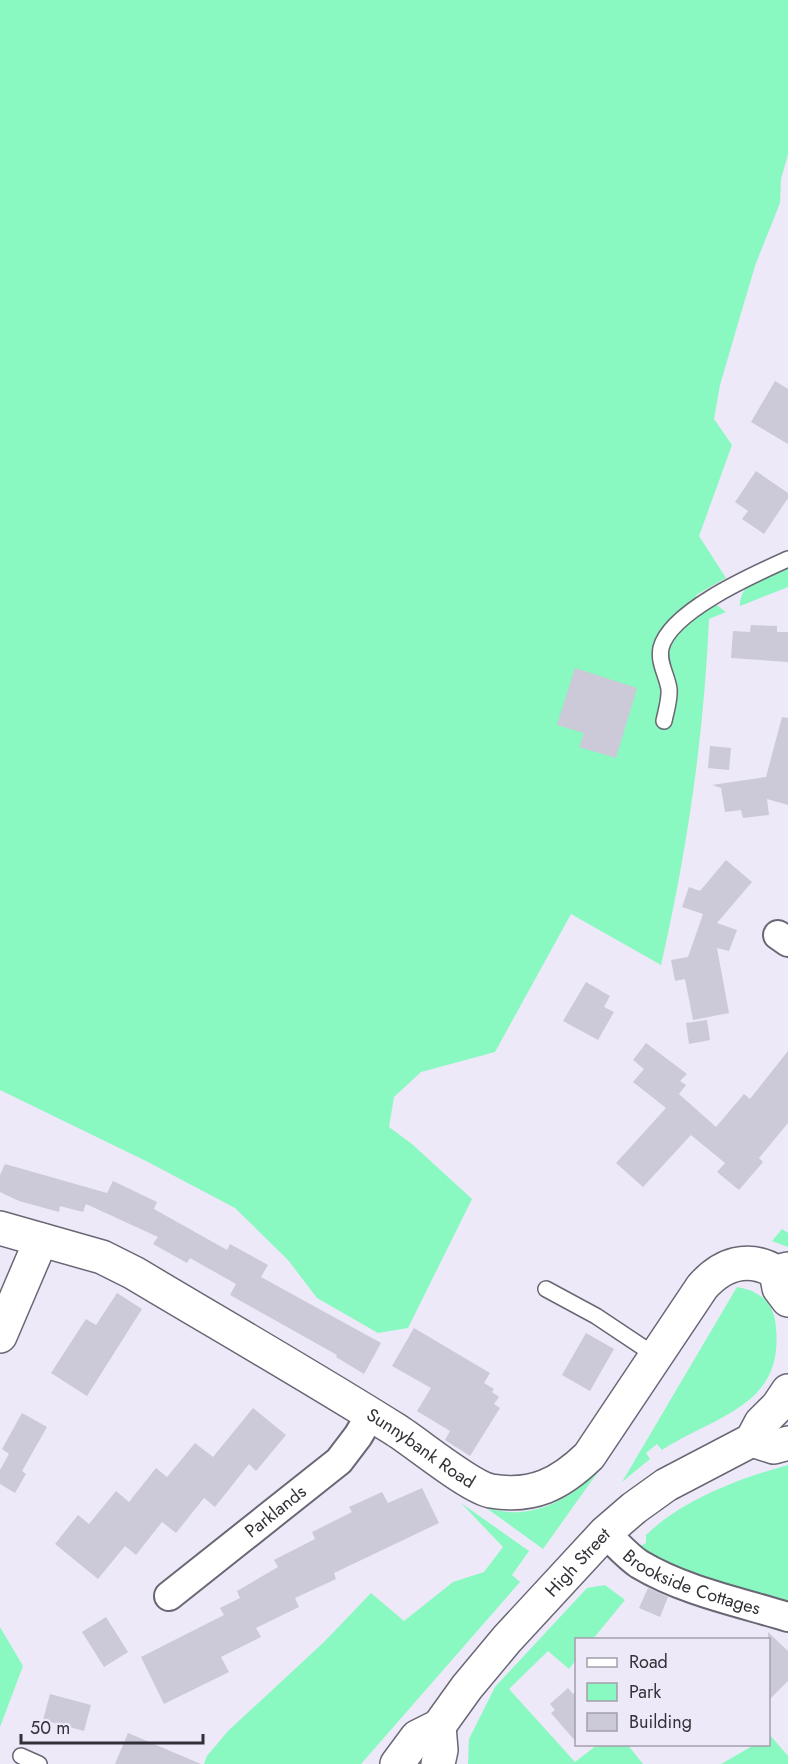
<svg xmlns="http://www.w3.org/2000/svg" width="788" height="1764" font-family="Jost,sans-serif">
<style>
.green{fill:#8af8c1}
.building{fill:#ccc9d8}
.lines{fill:none;stroke-linecap:round;stroke-linejoin:round}
.lane-casing{stroke:#6a6774;stroke-width:18}
.street-casing{stroke:#6a6774;stroke-width:32}
.secondary-casing{stroke:#6a6774;stroke-width:36}
.lane{stroke:#fff;stroke-width:15}
.street{stroke:#fff;stroke-width:28}
.secondary{stroke:#fff;stroke-width:33}
.labels{text-anchor:middle;dominant-baseline:central;stroke-width:5;stroke-linejoin:round;paint-order:stroke}
.street-label{font-size:18px;fill:#333137;stroke:#ede9f9}
</style>
<rect width="100%" height="100%" fill="#ede9f9"/>
<path class="green" d="M0,0H788V154L781,179L780,203L756,263L744,303L720,385L714,419L732,445L699,536L726,578L696,595L699,605L714,603L726,612L709,619C704,735 687,852 661,965L571,914L495,1052L421,1072L394,1097L389,1127L412,1144L472,1199L408,1328L378,1333L317,1298L288,1260L235,1208L148,1162L0,1090Z
M788,566V587L740,606C740,580 768,575 788,566Z
M782,1229L788,1233V1247L772,1241Z
M737,1287C756,1290 771,1299 775,1320C788,1406 718,1414 662,1450L657,1444L646,1453L650,1459L622,1482Z
M788,1465V1605L695,1577L637,1548L646,1543V1535C682,1500 740,1478 788,1465Z
M600,1469L543,1549L485,1507C530,1523 569,1500 600,1469Z
M461,1503L529,1551L512,1575L520,1582L361,1764H204L207,1756L228,1731L324,1642L371,1593L404,1621L453,1582L484,1572L503,1547Z
M605,1585L625,1600L593,1639L576,1640V1660L569,1669L548,1651L509,1689L575,1762L597,1745L627,1744L643,1764H468L469,1739L495,1687L587,1588Z
M0,1627L23,1666L0,1727Z
M770,1735L788,1756V1764H721L754,1745L768,1744Z"/>
<path class="building" d="M775,381L788,389V444L751,422Z
M756,471L788,493V498L764,534L742,519L748,511L735,502Z
M751,625L777,626V632H788V662L731,658L733,631L750,632Z
M575,668L637,688L616,758L579,747L584,733L557,725Z
M782,717L788,718V805L767,799L769,815L743,818L741,810L725,812L721,788L712,785L766,777Z
M710,746L731,748L729,770L708,768Z
M726,860L752,882L717,923L737,930L729,951L717,948L729,1013L693,1020L685,979L675,981L671,960L688,957L703,914L682,907L689,887L700,891Z
M586,982L610,996L604,1007L614,1012L598,1040L563,1021Z
M707,1020L710,1040L689,1044L686,1023Z
M646,1043L687,1074L680,1081L686,1085L679,1094L716,1127L744,1094L750,1099L788,1051V1123L759,1158L763,1162L739,1190L717,1172L725,1163L691,1135L643,1187L616,1163L666,1108L633,1082L644,1069L633,1060Z
M5,1164L107,1193L113,1181L157,1202L154,1209L227,1250L230,1244L268,1265L261,1277L381,1343L364,1374L336,1357L337,1355L230,1295L236,1284L190,1258L187,1263L153,1244L158,1237L86,1204L83,1212L60,1206L59,1212L19,1201L0,1192V1175Z
M117,1293L142,1309L87,1396L51,1373L86,1319L96,1325Z
M414,1328L490,1373L484,1383L494,1389L492,1392L499,1397L494,1404L500,1408L470,1456L445,1440L450,1431L417,1411L431,1388L392,1366Z
M586,1333L614,1349L590,1391L562,1375Z
M253,1408L286,1435L256,1471L249,1464L215,1507L204,1498L176,1533L162,1522L136,1555L125,1546L98,1579L55,1544L78,1515L89,1524L116,1491L129,1502L156,1468L167,1477L195,1443L213,1457Z
M22,1413L47,1427L22,1471L26,1474L15,1493L0,1484V1470L9,1454L2,1449Z
M422,1488L439,1523L334,1573L336,1579L295,1598L299,1607L256,1628L261,1637L221,1657L229,1672L164,1704L141,1657L224,1615L220,1608L240,1598L237,1591L278,1567L274,1560L315,1539L312,1532L352,1512L349,1507L382,1492L388,1503Z
M648,1588L668,1597L660,1617L639,1608Z
M106,1617L128,1652L104,1667L82,1632Z
M768,1632L788,1651V1681L768,1701Z
M568,1688L573,1694L576,1691V1742L551,1713L555,1710L550,1704Z
M50,1694L91,1705L84,1731L43,1720Z
M128,1733L201,1764H115Z"/>
<g class="lines">
<g class="lane-casing">
<path id="lane" d="M664,721C666,711 670,699 669,689C667,675 658,663 661,648C670,611 755,574 788,559
M546,1289L596,1316L656,1356
M21,1756L39,1764"/>
</g>
<g class="street-casing">
<g id="street">
<path d="M778,935L788,942"/>
<path id="s1" d="M605,1533C616,1543 627,1556 639,1564C684,1591 739,1602 788,1617"/>
<path id="s2" d="M169,1596L339,1461L358,1436L371,1414"/>
</g>
</g>
<g class="secondary-casing">
<g id="secondary">
<path id="s3" d="M0,1228L102,1257L134,1273C221,1325 310,1376 396,1430C418,1444 470,1487 491,1491C533,1498 560,1484 589,1456L702,1287C722,1264 748,1255 776,1272L788,1269"/>
<path d="M776,1272L779,1288L788,1300"/>
<path d="M0,1336L41,1240"/>
<path d="M752,1440L774,1447L788,1443"/>
<path id="s4" d="M397,1764L417,1737L439,1726L467,1687L507,1639L605,1533L634,1508L666,1485L752,1440L761,1423L778,1406L788,1391"/>
<path d="M438,1764L441,1750L439,1726"/>
</g>
</g>
<use href="#lane" class="lane"/>
<use href="#street" class="street"/>
<use href="#secondary" class="secondary"/>
</g>
<g class="labels">
<g class="street-label">
<text stroke="none"><textPath href="#s3" startOffset="478">Sunnybank Road</textPath></text>
<text stroke="none"><textPath href="#s2" startOffset="136">Parklands</textPath></text>
<text stroke="none"><textPath href="#s4" startOffset="273">High Street</textPath></text>
<text stroke="none"><textPath href="#s1" startOffset="102">Brookside Cottages</textPath></text>
</g>
</g>
<rect x="575" y="1638" width="195" height="108" fill="#ede9f9" stroke="#a39fab" stroke-width="1.5"/>
<rect x="587" y="1658" width="30" height="9" fill="#ffffff" stroke="#a39fab" stroke-width="1.5"/>
<text x="629" y="1668" font-size="18" fill="#333137">Road</text>
<rect x="587" y="1683" width="30" height="18" fill="#8af8c1" stroke="#a39fab" stroke-width="1.5"/>
<text x="629" y="1698" font-size="18" fill="#333137">Park</text>
<rect x="587" y="1713" width="30" height="18" fill="#ccc9d8" stroke="#a39fab" stroke-width="1.5"/>
<text x="629" y="1728" font-size="18" fill="#333137">Building</text>
<path d="M21 1734v9h182v-9" fill="none" stroke="#333137" stroke-width="3"/>
<text x="30" y="1734" font-size="18" fill="#333137" stroke="#ede9f9" stroke-width="4.5" paint-order="stroke">50 m</text>
</svg>
